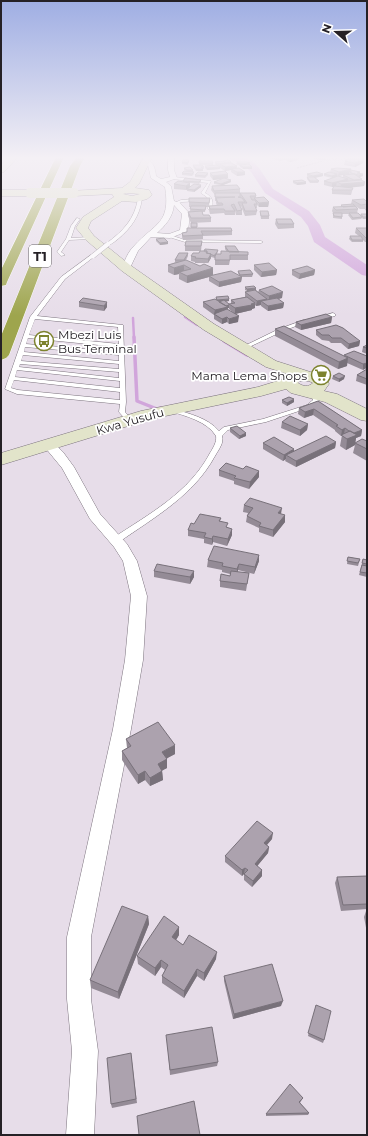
<svg xmlns="http://www.w3.org/2000/svg" width="368" height="1136" font-family="Montserrat,sans-serif">
<style>
.lines{fill:none;stroke-linecap:round;stroke-linejoin:round}
.stream-far1{stroke:#d1a5db;stroke-width:2.5}
.stream{stroke:#d1a5db;stroke-width:3.5}
.river{fill:#d1a5db;fill-rule:evenodd}
.lane-casing{stroke:#7d747f;stroke-width:1}
.street-casing{stroke:#7d747f;stroke-width:1}
.secondary-casing{stroke:#7d747f;stroke-width:1}
.highway-casing{stroke:#fff;stroke-width:1}
.path{stroke:#a69ea8;stroke-width:1;stroke-dasharray:2 1;stroke-linecap:butt}
.lane{fill:#fff;fill-rule:evenodd}
.street{fill:#fff;fill-rule:evenodd}
.secondary{fill:#e2e4ca;fill-rule:evenodd}
.highway{fill:#9ea54d;fill-rule:evenodd}
.lane-bridge-casing{stroke:#7d747f;stroke-width:5;stroke-linecap:butt}
.secondary-bridge-casing{stroke:#7d747f;stroke-width:10;stroke-linecap:butt}
.lane-bridge{stroke:#fff;stroke-width:4.5}
.secondary-bridge{stroke:#e2e4ca;stroke-width:10}
.wall{fill:#948b96;fill-rule:evenodd}
.shaded-wall{fill:#78717a}
.building{fill:#aca2ae;stroke:#78717a}
.labels{text-anchor:middle;dominant-baseline:central;stroke-width:3.5;stroke-linejoin:round;paint-order:stroke}
.far-poi-label{font-size:12px;fill:#252126;stroke:#fff;text-anchor:start}
.far-street-label{font-size:12px;fill:#252126;stroke:#fff}
.shield{fill:#fff;stroke:#666467;stroke-width:1}
.shield-label{font-size:13px;font-weight:bold;fill:#252126}
</style>
<rect width="100%" height="100%" fill="#e7dde9"/>
<g class="lines">
<path class="stream-far1" d="M185,317L197,325
M133,318L134,338"/>
<path class="stream" d="M134,337L137,401L157,409L161,408
M224,341L247,355"/>
<path class="river" d="M228,157H242L252,161L259,168L273,189L309,211L320,225L325,237L367,265V276L362,275L314,242L308,226L301,217L265,193L251,172L244,165L229,159Z"/>
<g class="lane-casing">
<path id="lane" d="M174,177L211,181L205,193C213,197 214,202 211,210L208,209C209,198 210,199 201,193L208,183L173,179Z
M140,197L142,198C140,216 131,228 118,239C114,242 111,245 107,245V243C123,231 135,219 138,198Z
M199,199L200,201L182,202L176,204L174,203L181,200Z
M77,218L80,219L75,226L71,238L90,237L92,238L90,239L69,240L61,252L65,255L61,256L57,252L66,239L71,226Z
M170,235L185,240L261,241L263,242L261,243L185,242L169,237Z
M91,255L95,256L65,279L37,316L123,325L126,402L125,412L132,420L129,422L127,421L119,412L120,404L17,394L5,389L30,317L61,277ZM35,319L118,327L119,344L29,335ZM28,338L119,347V352L26,344ZM25,347L119,355V361L24,352ZM23,355L119,364V369L21,361ZM20,364L119,372V378L19,367ZM17,370L120,381V388L15,377ZM14,380L120,392V400L18,390L11,388Z
M333,313L335,314V316L319,320L316,318Z
M304,320L309,321L283,331L245,349L240,348L279,329Z
M314,391L317,393L319,400L311,407L266,422L228,430L222,436C224,443 219,449 215,456C194,495 155,517 119,542H113L112,540L113,538C149,514 189,493 210,453C213,448 217,442 216,436C207,421 185,416 170,411V409H174C190,414 208,418 219,431L224,427L263,419L307,405L313,400L311,393Z"/>
</g>
<g class="street-casing">
<path id="street" d="M168,157H174V170L177,178L166,182L171,186L174,201L180,203L190,214L188,231L170,238L151,237L138,251L129,270H123L122,268C125,260 128,252 134,246C155,223 171,224 165,187L151,178L148,165L142,161L145,159C154,162 155,168 156,176L161,179L170,177L168,170ZM174,205L182,214L180,230L169,234L157,233C165,226 173,217 174,205Z
M49,441L53,442L63,452L74,467L100,514L127,544L137,561L147,596L143,660L131,729L91,937V999L98,1051L94,1135H66L72,1051L67,999V937L113,729L125,660L131,596L123,561L114,547L90,519L62,468L43,445L45,442Z"/>
</g>
<g class="secondary-casing">
<path id="secondary" d="M9,157H18L4,172L1,173V165Z
M144,157H152L139,184L135,188L149,190L152,195L147,199L136,202L122,201L91,221L88,228L94,236L130,265L214,324L276,361L326,377L329,384L324,391L337,394L367,409V421L361,420L325,402L291,393L286,389L261,396L151,419L1,465V453L141,411L258,387L284,379L288,374L266,367L204,330L122,271L86,240L76,228L83,217L114,197L112,194L74,196L70,195L69,193L70,191L122,188L130,182ZM127,193H128L140,194L132,196L123,194ZM299,381H309L313,383C308,387 304,387 298,383Z
M1,190H30L35,193L30,196H1Z"/>
</g>
<g class="highway-casing">
<path id="highway" d="M56,157H64L7,282L6,285L1,286V270Z
M77,157H85L80,166L9,355L6,358L1,360V336L70,166Z"/>
</g>
<path class="path" d="M297,168L331,159H349"/>
<use href="#lane" class="lane"/>
<use href="#street" class="street"/>
<use href="#secondary" class="secondary"/>
<use href="#highway" class="highway"/>
<g class="lane-bridge-casing">
<path id="lane-bridge" d="M93,256L108,244"/>
</g>
<g class="secondary-bridge-casing">
<path id="secondary-bridge" d="M30,193H74"/>
</g>
<use href="#lane-bridge" class="lane-bridge"/>
<use href="#secondary-bridge" class="secondary-bridge"/>
</g>
<path class="wall" d="M267,157H288V158H299L298,160L290,162L286,160V159L280,161L269,158V157Z
M314,157H326V159L322,160L313,159Z
M364,159L363,163L355,167L344,165L345,161Z
M189,160L188,165L182,164V162Z
M199,161L213,163V165H216L215,164V162H223V161L231,162L237,166V168L245,172V175L237,176L231,172V170L225,171L220,168V169L207,170L205,168V166L212,165H203L204,169H203V171H196L193,167V165H199Z
M237,162L250,165L252,169H243L240,167V166L236,164Z
M184,168L193,170V172L194,174L192,176L182,175V173L186,171L184,170Z
M331,169L351,170L360,172V173L363,176L360,177L362,180L365,182L364,186L351,187L353,188L351,195L332,194V190L334,187H332L324,185V181L336,177L332,178L324,176V174L330,172ZM349,174L343,175V177L337,176Z
M208,173V175L205,178L195,177V175Z
M210,173L228,174V178L225,179L231,180V182L222,185L240,189V197V193L256,196V198L269,202L268,207H259L257,205V208H256L257,211L256,215L245,216L241,206H240L242,210V215H236L235,211V215H225L224,213L210,214L209,210V207H206L205,212H202L203,215L211,218V222L191,223L188,216V212L190,211L191,207H189V198H210L209,206H217L216,203V201H215V195L211,190L212,186L220,185L214,184V182L222,179L213,180L210,176Z
M307,174L323,176L315,178L319,181L318,183H310L307,179V177H309L307,176Z
M201,180V182L199,184L190,183V187L186,190L174,189V184L183,182V181Z
M293,181L306,184L297,185L293,183Z
M201,185V187L194,192L187,191V189Z
M352,200L367,201V211L365,210V209H360L355,206L358,209L357,213L360,215L361,214H367V219H363L362,218L361,219L352,220L348,215L349,214H342V219L333,218V213L332,211L333,207H341V205L351,204Z
M260,211L269,216V219H261Z
M276,219L294,224V228L278,229L275,224Z
M191,223H197V228L232,231V235L203,236V239L183,240L182,237V233L187,232V228H191Z
M356,228H367V242H365L363,240V242H352L349,239L350,236H359L355,233Z
M156,239L168,242V244L160,245L156,241Z
M202,241L201,251L218,250L217,254H221L227,252L225,249V246L239,252H248V260H230L229,265H215V257V258L211,257V258L208,263H195V262L191,261V256L199,253L200,251H185V246Z
M188,253V256L186,260L213,275H239L238,273V271L253,274L252,277H242L241,282L219,287L209,281V277L187,283L179,279V274L174,275L168,272V265L176,262H175V260Z
M254,265L277,270L276,275L261,277L254,270Z
M292,270H315L314,275L299,279L292,275Z
M245,287L256,288V290L258,292L259,290L282,298L278,299L284,303L283,308L268,311L261,306V305L256,306L255,305V308L252,309V310L235,314L229,309V308H228L227,309L238,322L229,324L227,322L222,324L214,319V315L203,307V302L216,299V297L229,301L225,302L229,304H231V300L245,297V292L247,291L245,290Z
M79,302H107V307L104,311L79,307Z
M332,317L331,323L301,330L295,327L296,322Z
M275,329L344,356H367L363,370L347,363V366L338,369L275,336Z
M316,330L360,341L359,346L348,349L341,343H331L329,341L322,340L316,335Z
M367,345V354L362,352L363,347Z
M367,369V385L356,381L357,375Z
M333,376L344,379L339,382L332,379Z
M282,400L294,402L287,406L282,403Z
M318,401L362,430L361,436L356,438L355,443L367,441V461L353,453L355,445L346,450L340,446L342,435L341,436L335,431V430L313,415L304,418L298,414L299,408Z
M282,422L308,424L307,430L300,436L281,428Z
M230,428L246,433V436L239,439L230,432Z
M336,442L335,448L296,467L285,461L286,459L283,461L263,449V443L294,451Z
M243,469L259,471V477L249,489L234,484V481L219,476V470Z
M244,505L281,514L285,522L273,537L259,532V528L246,522L247,516L248,513L243,512Z
M221,518L220,521L228,528L232,529V535L227,546L213,542L212,545L204,543V539L188,536V530L194,524Z
M348,557L360,559L358,566L347,564Z
M363,559L367,560V577L359,575Z
M208,560L259,561L254,574L238,570V572L249,573L246,591L220,587V581L230,576V574L222,572V570L207,567Z
M154,571L194,577L190,584L154,577Z
M126,739L175,754L167,758V768L162,770L163,780L150,786L145,780L138,784L122,760V751L127,748Z
M272,839L267,845L269,847L268,853L257,866L262,876L252,887L244,880V874L242,876L225,862V856Z
M367,876V909L341,911L335,883L337,877Z
M366,911H367V933L364,917Z
M148,916L149,924L119,999L91,988L90,980Z
M179,927V935L176,940L183,945L216,959L204,981L197,976L184,998L162,983V976L165,970L161,967L155,976L138,964L137,956Z
M224,976L281,1006L233,1019L224,981Z
M316,1005L324,1040L323,1043L308,1036Z
M167,1040L218,1062L217,1066L170,1075Z
M131,1053L137,1103L112,1108L111,1104Z
M303,1098L300,1103L309,1113L308,1115L266,1116V1114Z"/>
<path class="shaded-wall" d="M281,157H288V159L287,158L286,159L280,161Z
M322,157H326V159L322,160Z
M299,158L298,160L290,162V160Z
M364,159L363,163L355,167V163Z
M237,166V170L231,169V170L225,171V167Z
M220,167V169L207,170V168Z
M243,167H252V169H243Z
M196,169H203V171H196Z
M351,169V173L349,172V174L338,176L339,172Z
M187,170H193V172H187Z
M237,172H245V175L237,176Z
M228,174V178L213,180V176Z
M323,174V176L313,178V176Z
M337,174V177L332,178V176Z
M363,174V176L359,177V175Z
M348,179L347,183H353L354,180L362,179V182H365L364,186L340,189L341,184L337,182L336,186L332,187V183Z
M231,180V182L221,186V184Z
M306,182V184L297,185V183Z
M190,183V187L186,190V186Z
M201,185V187L194,192V190Z
M269,202L268,207H259V203Z
M168,242V244L160,245V243Z
M211,254V258L208,263V259Z
M184,265V272H179V274L174,275V268Z
M213,268V275L209,276V277L187,283V276Z
M277,270L276,275L261,277L262,272Z
M315,270L314,275L299,279L300,274Z
M242,277L241,282L219,287V282Z
M256,288V290L247,291V289Z
M283,292L282,298L269,301V296Z
M229,299V301L217,302V300Z
M267,299V304L261,301V305L256,306L257,301Z
M107,302V307L104,311V306Z
M255,303V308L252,309V310L235,314V308Z
M284,303L283,308L268,311V306Z
M229,305V308H228L227,312L214,314L215,310Z
M239,316L238,322L229,324V319Z
M227,317V322L222,324V319Z
M332,317L331,323L301,330V325Z
M360,341L359,346L348,349L349,344Z
M348,358L347,366L338,369L339,362Z
M367,363V368L363,370V364Z
M345,376L344,379L339,382V379Z
M294,399V402L287,406V403Z
M314,409L313,415L304,418L305,412Z
M308,424L307,430L300,436V430Z
M345,428L344,434L341,436L342,430Z
M362,430L361,436L356,438L355,445L346,450L347,439L352,434Z
M246,433V436L239,439L240,436Z
M336,442L335,448L296,467V461Z
M294,449V455H286V459L283,461L284,455Z
M259,471V477L249,489L250,482Z
M282,508L281,514L278,513Z
M285,515V522L273,537V530Z
M232,529V535L227,546L228,539Z
M213,536V542L212,545V539Z
M259,555V561L254,574L255,567Z
M239,564L238,570L237,575V569Z
M194,571V577L190,584V577Z
M175,745V754L162,761V752Z
M167,759V768L158,773V764Z
M145,771V780L138,784V775Z
M162,771L163,780L150,786V778Z
M273,833L272,839L263,849L264,843Z
M269,847L268,853L254,870L255,864Z
M245,868L244,874L242,876V870Z
M262,870V876L252,887L253,881Z
M148,916L149,924L119,999L118,992Z
M179,927V935L173,945L172,937Z
M217,952L216,959L204,981V973Z
M161,960V967L155,976V968Z
M197,969V976L184,998V991Z
M283,1001L281,1006L233,1019L234,1014Z"/>
<path class="building" d="M296,157L299,158L290,160L287,158Z
M348,158L364,159L355,163L345,161Z
M183,160H189L188,163L182,162Z
M229,160L231,162L226,163L223,161Z
M199,161H212L213,163H199Z
M223,161L225,163L218,164L215,162Z
M237,162H247L250,163L239,164Z
M231,163L237,166L225,167L220,164Z
M249,164L252,167H243L240,165Z
M193,165H202L204,167H201L203,169H196Z
M217,165L220,167L207,168L205,166Z
M190,167L193,170H187L184,168Z
M239,168L245,172H237L231,169Z
M337,168L351,169L339,172L331,169Z
M351,170L360,172L357,173L363,174L359,175L351,173Z
M184,171L194,172L192,174L182,173Z
M225,171L228,174L213,176L210,173Z
M198,172L208,173L205,176L195,175Z
M317,172L323,174L313,176L307,174Z
M329,172L337,174L332,176L324,174Z
M354,174L362,179L354,180L343,175Z
M338,176L348,179L332,183L324,181Z
M307,177H314L319,181H310Z
M185,178L201,180L199,182L183,181Z
M224,178L231,180L221,184L214,182Z
M302,180L306,182L297,183L293,181Z
M361,180L365,182L341,184L337,182Z
M178,181L190,183L186,186L174,184Z
M194,184L201,185L194,190L187,189Z
M237,185L240,189L214,191L212,186Z
M334,186L353,188L352,190H332Z
M215,193H240V197H238L242,198L245,202H238L242,210L237,211L234,204L231,205L235,211H225L224,209H210L209,206L223,205L222,203H218L216,198L235,197H215Z
M240,193H255L256,196H250L252,200H255L257,204H254L257,211H245L242,203H247Z
M264,197L269,202L259,203L254,198Z
M189,198H210L209,203L189,202Z
M364,199L366,201H367V204L361,205L352,200Z
M353,204L356,207L355,206L343,207L341,205Z
M191,206H206L205,210L190,209Z
M355,206L358,209L336,210L333,207Z
M202,211L203,215H209L211,218H191L188,212Z
M260,211H268L269,216H261Z
M333,213H342V217L334,216Z
M349,213H358L362,217L353,218Z
M361,214H367V217H363Z
M276,219H291L294,224H278Z
M191,223H197V227H191Z
M187,228H231L232,231H201L203,235L183,236L182,233L187,232Z
M356,228H367V238H366Z
M350,236H361L363,240H352Z
M164,238L168,242L160,243L156,239Z
M186,241H202L201,246H185Z
M225,246H235L239,252H229Z
M205,249L218,250L215,256L210,254H211L207,253V251H204Z
M200,251H207L206,253L211,254L208,259L195,258L196,257L191,256L193,253H199Z
M221,251L248,252V255H230V260H215V254H221Z
M179,253H188L184,260H175Z
M186,260L200,266L204,264L213,268L187,276L179,272L191,269L184,265L174,268L168,265Z
M269,263L277,270L262,272L254,265Z
M307,266L315,270L300,274L292,270Z
M250,270L253,274L240,275L238,271Z
M231,271L242,277L219,282L209,276Z
M254,286L256,288L247,289L245,287Z
M272,286L283,292L269,296L259,290Z
M255,290L267,299L257,301L245,292Z
M228,296L229,299L217,300L216,297Z
M247,297L255,303L251,304L252,305L235,308L229,304L235,303L231,300Z
M83,298L107,302L104,306L79,302Z
M277,298L284,303L268,306L261,301Z
M215,299L228,307L215,310L203,302Z
M224,300L229,304V305L226,306L219,302Z
M227,309L239,316L229,319L227,317L222,319L214,314Z
M326,314L332,317L301,325L296,322Z
M336,325L343,328L360,341L349,344L341,338H332L329,335H322L316,330Z
M284,326L348,358L339,362L275,329Z
M367,345V348L363,347Z
M354,351L367,356V363L363,364L344,355Z
M367,369V379L357,375Z
M339,373L345,376L339,379L333,376Z
M289,397L294,399L287,403L282,400Z
M318,401L362,430L354,433L350,431H349L345,428L342,430L336,426L338,425L314,409L305,412L299,408Z
M290,416L308,424L300,430L282,422Z
M237,426L246,433L240,436L230,428Z
M350,431L357,435L347,439L341,435Z
M326,436L336,442L296,461L286,455Z
M274,437L294,449L284,455L263,443Z
M362,439L367,441V449L355,443Z
M226,463L243,469L246,466L259,471L250,482L234,478L236,476L219,470Z
M250,498L282,508L278,513L285,515L273,530L259,526L261,523L247,516L253,508L244,505Z
M200,514L221,518L219,521L228,523L226,527L232,529L228,539L213,536L212,539L204,537L206,533L188,530L191,523L194,524Z
M214,546L259,555L255,567L239,564L237,569L222,566L223,563L208,560Z
M348,557L360,559L358,563L347,561Z
M363,559L367,560V564L362,563Z
M157,564L194,571L190,577L154,571Z
M362,565L367,566V573L360,572Z
M231,571L249,573L247,584L220,581L221,574L230,576Z
M158,722L175,745L162,752L167,759L158,764L162,771L150,778L145,771L138,775L122,751L131,746L126,739Z
M257,821L273,833L264,843L269,847L255,864L262,870L253,881L244,874L248,870L245,868L242,870L225,856Z
M367,876V904L343,905L337,877Z
M122,906L148,916L118,992L90,980Z
M164,916L179,927L172,937L183,945L189,935L217,952L204,973L197,969L184,991L162,976L168,965L161,960L155,968L137,956Z
M272,964L283,1001L234,1014L224,976Z
M316,1005L331,1011L324,1040L308,1033Z
M212,1027L218,1062L170,1070L166,1035Z
M131,1053L136,1099L111,1104L107,1058Z
M290,1084L303,1098L299,1102L309,1113L266,1114Z
M194,1101L200,1135H139L137,1116Z"/>
<linearGradient id="sky" x2="0" y2="1"><stop stop-color="#9faee3"/><stop offset="0.5" stop-color="#f4f0f5"/><stop offset="1" stop-color="#f4f0f5" stop-opacity="0"/></linearGradient>
<rect width="368" height="316" fill="url(#sky)"/>
<defs>
<g id="bus-ring" transform="scale(1)"><circle r="9.5" fill="#fff" stroke="#7d832e" stroke-width="1.5"/><path d="M-5-6H5V4H4V6H2V4H-2V6H-4V4H-5ZM-3.5-4V0h7V-4ZM-3.5 1.2v1.5H-2V1.2ZM2 1.2v1.5H3.5V1.2Z" fill="#7d832e"/></g>
<g id="supermarket-ring" transform="scale(1)"><circle r="9.5" fill="#fff" stroke="#7d832e" stroke-width="1.5"/><path d="M-6-5.5h2.5l.6 2H6L4.5 2H-2.5L-4.4-4H-6ZM-1.5 3.2a1.3 1.3 0 1 0 .1 0ZM3 3.2a1.3 1.3 0 1 0 .1 0Z" fill="#7d832e"/></g>
</defs>
<g fill-rule="evenodd">
<use href="#bus-ring" x="44" y="341"/>
<use href="#supermarket-ring" x="321" y="375"/>
</g>
<g class="labels">
<g class="far-poi-label">
<text x="58" y="334">Mbezi Luis<tspan x="58" dy="14">Bus Terminal</tspan></text>
<text x="307" y="375" text-anchor="end">Mama Lema Shops</text>
</g>
<g class="far-street-label">
<text transform="translate(130 421) rotate(-16)">Kwa Yusufu</text>
</g>
<rect class="shield" x="29" y="245" width="22" height="22" rx="3"/>
<g class="shield-label">
<text x="40" y="256">T1</text>
</g>
</g>
<rect width="368" height="1136" fill="none" stroke="#252126" stroke-width="4"/>
<g transform="translate(336 32) rotate(290)" stroke="#ffffff" stroke-width="3" paint-order="stroke">
<path d="M0-3L7 15L0 10L-7 15Z" fill="#252126"/>
<text y="-6" font-size="11" font-weight="bold" text-anchor="middle" fill="#252126">N</text>
</g>
</svg>
